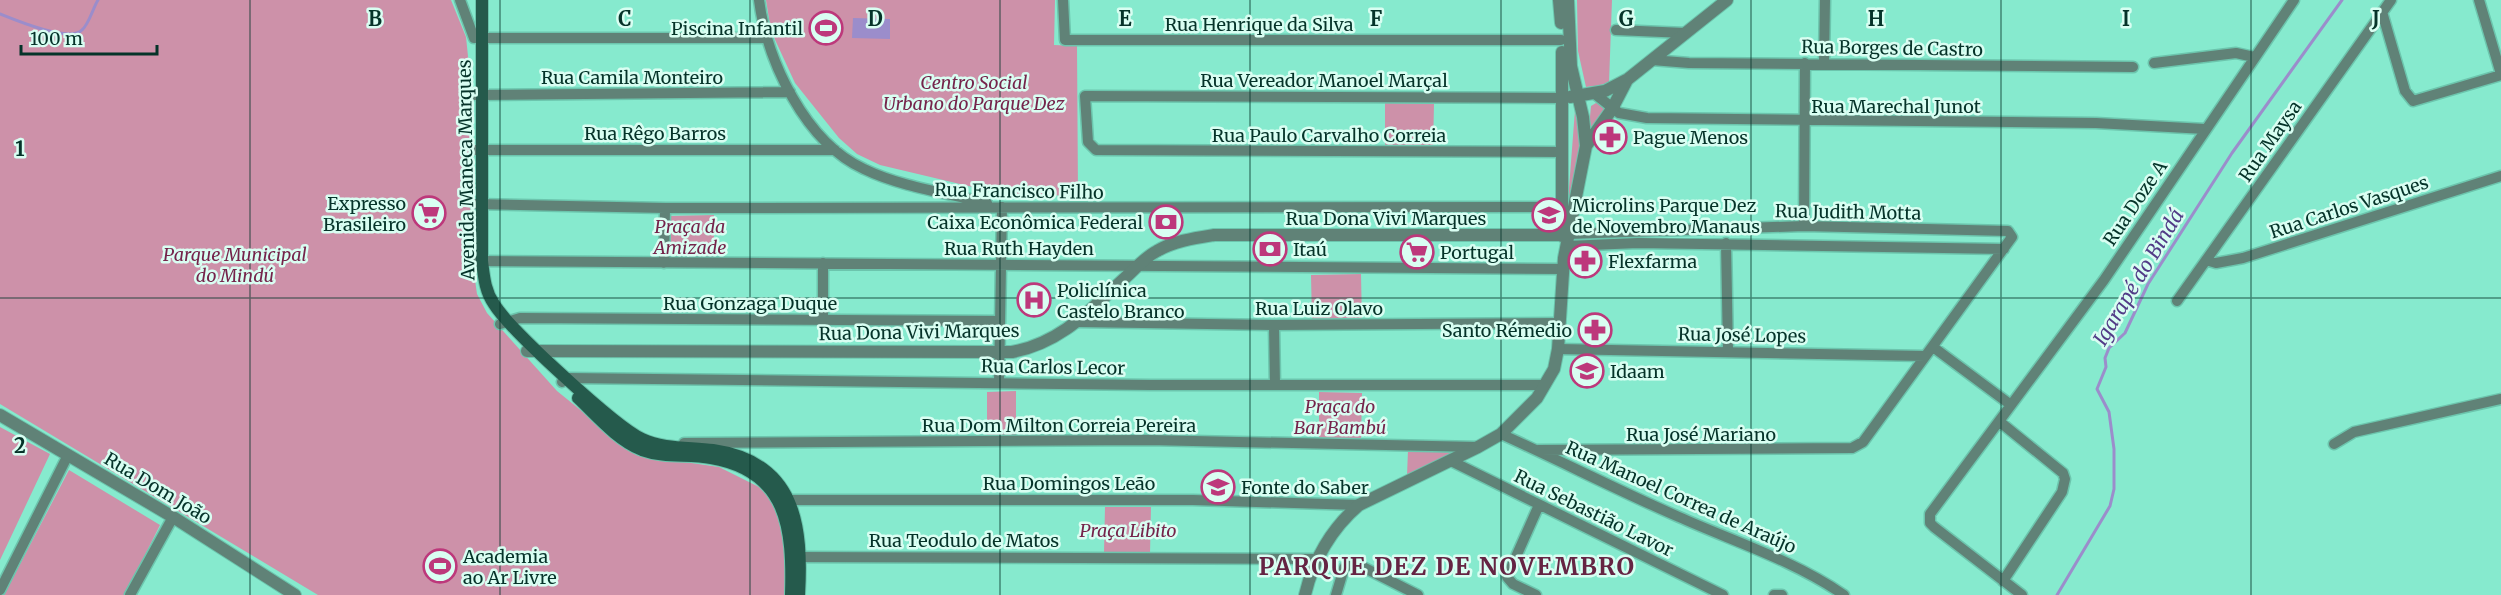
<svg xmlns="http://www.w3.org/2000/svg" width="2501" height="595" font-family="Merriweather,serif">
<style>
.green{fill:#cd91a9}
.water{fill:#9b8dcb}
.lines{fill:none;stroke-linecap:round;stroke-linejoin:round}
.stream{stroke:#9b8dcb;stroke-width:3}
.minor-casing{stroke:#6cc5ad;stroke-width:13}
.tertiary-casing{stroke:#6cc5ad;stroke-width:14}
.secondary-casing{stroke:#6cc5ad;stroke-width:14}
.minor{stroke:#608277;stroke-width:10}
.tertiary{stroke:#608277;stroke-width:12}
.secondary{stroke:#255a4c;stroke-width:12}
.grid{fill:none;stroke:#053329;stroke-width:1.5;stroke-opacity:0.55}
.labels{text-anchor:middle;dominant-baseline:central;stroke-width:5;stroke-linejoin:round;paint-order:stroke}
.street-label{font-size:18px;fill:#053329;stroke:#d9fef2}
.poi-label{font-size:18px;fill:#053329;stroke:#d9fef2;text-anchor:start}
.park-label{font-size:18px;font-style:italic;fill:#75244b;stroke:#d9fef2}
.water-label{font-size:20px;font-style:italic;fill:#523c87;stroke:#d9fef2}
.district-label{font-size:24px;font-weight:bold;letter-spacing:1.5px;fill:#652443;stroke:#d9fef2}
.grid-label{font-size:20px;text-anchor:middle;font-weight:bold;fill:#053329;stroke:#d9fef2;stroke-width:5;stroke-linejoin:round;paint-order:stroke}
</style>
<rect width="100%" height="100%" fill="#86eace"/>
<path class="green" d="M0,0H451L466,37L469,66L472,134L470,245L477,294L487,313L557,391L636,455L719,467L767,491L787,525L790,595H318L0,404Z
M766,0H1055L1054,45L1077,46L1078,196L1002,194L880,165L857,154L839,138L795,83L771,31Z
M1577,0H1612L1609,83L1596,86L1599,103L1607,109L1592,138L1590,121H1583L1581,172L1567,214L1575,110H1580L1583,119L1590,117L1591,106L1596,103L1593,86L1586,87L1578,51Z
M1385,103L1434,104L1433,149H1385Z
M714,215V257H667V216Z
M1361,274L1362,322H1312L1311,275Z
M1016,391V436H987V392Z
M1319,392L1362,393L1361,441L1319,440Z
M0,427L50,454L0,560Z
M1408,450L1467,451L1407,476Z
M69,470L160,525L125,595H4Z
M1105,507H1151L1150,554L1104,553Z"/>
<path class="water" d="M853,18L890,19V39L852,38Z"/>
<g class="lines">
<path class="stream" d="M0,14C15,20 69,43 82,30C89,24 93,8 98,0
M2057,595L2110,506L2114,489V449L2109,412L2097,389L2106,367L2105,358L2109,348L2125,333L2148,284L2232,153L2342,0"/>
<g class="minor-casing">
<path id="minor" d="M460,0L474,38H766
M759,0C767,61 805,142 864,169C901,187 947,193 987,203
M1063,0L1065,40H1561
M2479,0L2501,74
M2382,12L2405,91L2413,101L2501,75
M1616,30L1685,33
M1652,60L1689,63L2133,67
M2154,63L2236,53L2254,57
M1824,64L1825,0
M1595,94L1619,113L1647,118L2096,123L2205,129
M474,95L790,92
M475,150H835
M1562,152L1096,150L1088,142L1085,96L1563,98
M475,204L665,208L1563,207
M1804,226L1805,63
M1726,243L1728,351
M1567,246L1638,243L2004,249
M2206,260L2216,263L2243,258L2501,176
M476,261L1563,269
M664,263L665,208
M823,263V320
M2177,301L2391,0
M1078,322L1274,325L1560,323
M500,324L520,318L1000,321
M1274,325L1275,385
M1933,347L2011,405
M1558,349L1925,356
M562,382L567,378L1150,385H1545
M999,383L1002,207
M2000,422L2063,473L2065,479L2062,492L2003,581
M1501,434C1561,461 1619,491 1679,517C1735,542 1793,560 1844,595
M684,443L1148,440L1478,447
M2334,444L2354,432L2501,399
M1538,450L1852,448L1863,442L2012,237L2008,231L1804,226L1568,234
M1451,461L1723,595
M780,500H1193L1359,505
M792,557L1317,559
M0,590L68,455
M130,595L173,517
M1336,595L1344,568L1353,562L1418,595
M1536,595L1513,584L1507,577L1539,505
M1774,595H1782
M2022,595L1934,527L1930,523V514L2104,280L2294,0"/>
</g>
<g class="tertiary-casing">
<path id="tertiary" d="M1559,0L1561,23
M1562,52V236
M1570,97L1605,91L1628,79L1727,0
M1586,146L1612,109L1627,80
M527,351L1012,352C1061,343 1090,310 1125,278C1135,269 1145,257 1157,251C1174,241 1195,238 1214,235H1562
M0,415L173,517L295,595
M1305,595C1313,560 1332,528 1359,505L1478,447L1501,434L1537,398L1554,369L1558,349L1564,258L1586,146L1583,117L1571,66L1568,0"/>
</g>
<g class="secondary-casing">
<path id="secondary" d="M482,0V261C484,277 485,291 494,304C510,330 615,426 642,439C663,449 690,447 713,450C796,462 803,526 799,595
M578,398C597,416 617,440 642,450C664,458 688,454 711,458C788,471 793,529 791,595"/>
</g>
<use href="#minor" class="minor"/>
<use href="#tertiary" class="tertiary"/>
<use href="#secondary" class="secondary"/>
</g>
<path class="grid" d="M250,0V595M500,0V595M750,0V595M1000,0V595M1250,0V595M1501,0V595M1751,0V595M2001,0V595M2251,0V595M0,298H2501"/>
<defs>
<g id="stadium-ring" transform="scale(1.725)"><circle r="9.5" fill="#d9fef2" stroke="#bd387b" stroke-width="1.5"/><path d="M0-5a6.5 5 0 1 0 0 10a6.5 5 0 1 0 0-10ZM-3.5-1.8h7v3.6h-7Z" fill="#bd387b"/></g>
<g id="pharmacy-ring" transform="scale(1.725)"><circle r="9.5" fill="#d9fef2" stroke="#bd387b" stroke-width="1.5"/><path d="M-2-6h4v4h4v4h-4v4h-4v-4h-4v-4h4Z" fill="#bd387b"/></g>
<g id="supermarket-ring" transform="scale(1.725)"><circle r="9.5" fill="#d9fef2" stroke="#bd387b" stroke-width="1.5"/><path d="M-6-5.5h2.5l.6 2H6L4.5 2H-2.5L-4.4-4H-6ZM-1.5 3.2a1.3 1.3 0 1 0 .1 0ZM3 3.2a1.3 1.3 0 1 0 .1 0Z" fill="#bd387b"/></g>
<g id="university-ring" transform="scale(1.725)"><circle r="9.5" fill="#d9fef2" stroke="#bd387b" stroke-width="1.5"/><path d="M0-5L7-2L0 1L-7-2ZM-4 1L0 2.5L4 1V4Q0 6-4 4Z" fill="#bd387b"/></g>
<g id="bank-ring" transform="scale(1.725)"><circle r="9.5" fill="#d9fef2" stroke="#bd387b" stroke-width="1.5"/><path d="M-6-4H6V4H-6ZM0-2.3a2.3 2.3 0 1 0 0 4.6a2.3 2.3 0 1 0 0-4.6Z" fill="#bd387b"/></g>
<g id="hospital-ring" transform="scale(1.725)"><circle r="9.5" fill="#d9fef2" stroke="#bd387b" stroke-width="1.5"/><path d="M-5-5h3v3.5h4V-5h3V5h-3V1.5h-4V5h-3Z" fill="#bd387b"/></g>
<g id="school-ring" transform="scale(1.725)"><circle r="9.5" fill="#d9fef2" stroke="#bd387b" stroke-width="1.5"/><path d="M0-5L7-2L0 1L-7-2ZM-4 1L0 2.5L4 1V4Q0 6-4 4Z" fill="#bd387b"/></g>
</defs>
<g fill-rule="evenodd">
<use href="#stadium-ring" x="826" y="28"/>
<use href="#pharmacy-ring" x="1610" y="137"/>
<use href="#supermarket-ring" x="429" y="213"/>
<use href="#university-ring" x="1549" y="215"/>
<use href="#bank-ring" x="1166" y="222"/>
<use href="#bank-ring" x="1270" y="249"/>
<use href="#supermarket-ring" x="1417" y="252"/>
<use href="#pharmacy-ring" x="1585" y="261"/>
<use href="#hospital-ring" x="1034" y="300"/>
<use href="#pharmacy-ring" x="1595" y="330"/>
<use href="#school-ring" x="1587" y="371"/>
<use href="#school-ring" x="1218" y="487"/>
<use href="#stadium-ring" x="440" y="566"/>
</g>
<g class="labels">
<g class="street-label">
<text x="1259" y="24">Rua Henrique da Silva</text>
<text transform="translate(1892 48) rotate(1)">Rua Borges de Castro</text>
<text x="632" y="77">Rua Camila Monteiro</text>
<text x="1324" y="80">Rua Vereador Manoel Marçal</text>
<text x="1896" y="106">Rua Marechal Junot</text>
<text x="655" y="133">Rua Rêgo Barros</text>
<text x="1329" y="135">Rua Paulo Carvalho Correia</text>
<text transform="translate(2270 141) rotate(-55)">Rua Maysa</text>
<text transform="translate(466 170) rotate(-91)">Avenida Maneca Marques</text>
<text transform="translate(1019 191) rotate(1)">Rua Francisco Filho</text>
<text transform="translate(2135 203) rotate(-56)">Rua Doze A</text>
<text transform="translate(2349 207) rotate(-18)">Rua Carlos Vasques</text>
<text transform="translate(1848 212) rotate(1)">Rua Judith Motta</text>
<text x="1386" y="218">Rua Dona Vivi Marques</text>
<text x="1019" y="248">Rua Ruth Hayden</text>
<text x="750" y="303">Rua Gonzaga Duque</text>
<text x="1319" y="308">Rua Luiz Olavo</text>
<text transform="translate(919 332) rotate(-1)">Rua Dona Vivi Marques</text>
<text transform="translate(1742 335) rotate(1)">Rua José Lopes</text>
<text transform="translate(1053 367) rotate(1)">Rua Carlos Lecor</text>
<text x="1059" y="425">Rua Dom Milton Correia Pereira</text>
<text x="1701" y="434">Rua José Mariano</text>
<text x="1069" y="483">Rua Domingos Leão</text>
<text transform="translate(158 488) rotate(31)">Rua Dom João</text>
<text transform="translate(1681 497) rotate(24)">Rua Manoel Correa de Araújo</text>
<text transform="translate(1594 513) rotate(26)">Rua Sebastião Lavor</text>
<text x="964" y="540">Rua Teodulo de Matos</text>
</g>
<g class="poi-label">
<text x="803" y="28" text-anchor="end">Piscina Infantil</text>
<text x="1633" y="137">Pague Menos</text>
<text x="406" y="203" text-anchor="end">Expresso<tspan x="406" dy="21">Brasileiro</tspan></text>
<text x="1572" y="205">Microlins Parque Dez<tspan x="1572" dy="21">de Novembro Manaus</tspan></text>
<text x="1143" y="222" text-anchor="end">Caixa Econômica Federal</text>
<text x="1293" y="249">Itaú</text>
<text x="1440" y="252">Portugal</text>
<text x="1608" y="261">Flexfarma</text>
<text x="1057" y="290">Policlínica<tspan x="1057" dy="21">Castelo Branco</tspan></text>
<text x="1572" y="330" text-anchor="end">Santo Rémedio</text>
<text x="1610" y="371">Idaam</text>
<text x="1241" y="487">Fonte do Saber</text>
<text x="463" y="556">Academia<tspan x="463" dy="21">ao Ar Livre</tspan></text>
</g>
<g class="park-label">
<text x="974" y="82">Centro Social<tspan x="974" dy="21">Urbano do Parque Dez</tspan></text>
<text x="690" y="226">Praça da<tspan x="690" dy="21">Amizade</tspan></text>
<text x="235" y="254">Parque Municipal<tspan x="235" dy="21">do Mindú</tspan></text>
<text x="1340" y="406">Praça do<tspan x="1340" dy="21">Bar Bambú</tspan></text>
<text x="1128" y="530">Praça Libito</text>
</g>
<g class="water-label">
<text transform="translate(2138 277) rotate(-59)">Igarapé do Bindá</text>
</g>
<g class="district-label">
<text x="1447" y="566">PARQUE DEZ DE NOVEMBRO</text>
</g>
</g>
<g class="grid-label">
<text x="375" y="26">B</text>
<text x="625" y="26">C</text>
<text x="875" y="26">D</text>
<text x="1125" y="26">E</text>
<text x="1376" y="26">F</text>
<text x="1626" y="26">G</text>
<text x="1876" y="26">H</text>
<text x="2126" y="26">I</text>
<text x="2376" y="26">J</text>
<text x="20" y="156">1</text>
<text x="20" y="453">2</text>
</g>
<path d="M21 45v9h136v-9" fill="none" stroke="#053329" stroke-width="3"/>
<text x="30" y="45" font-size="18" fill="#053329" stroke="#d9fef2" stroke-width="4.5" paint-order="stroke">100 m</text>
</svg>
